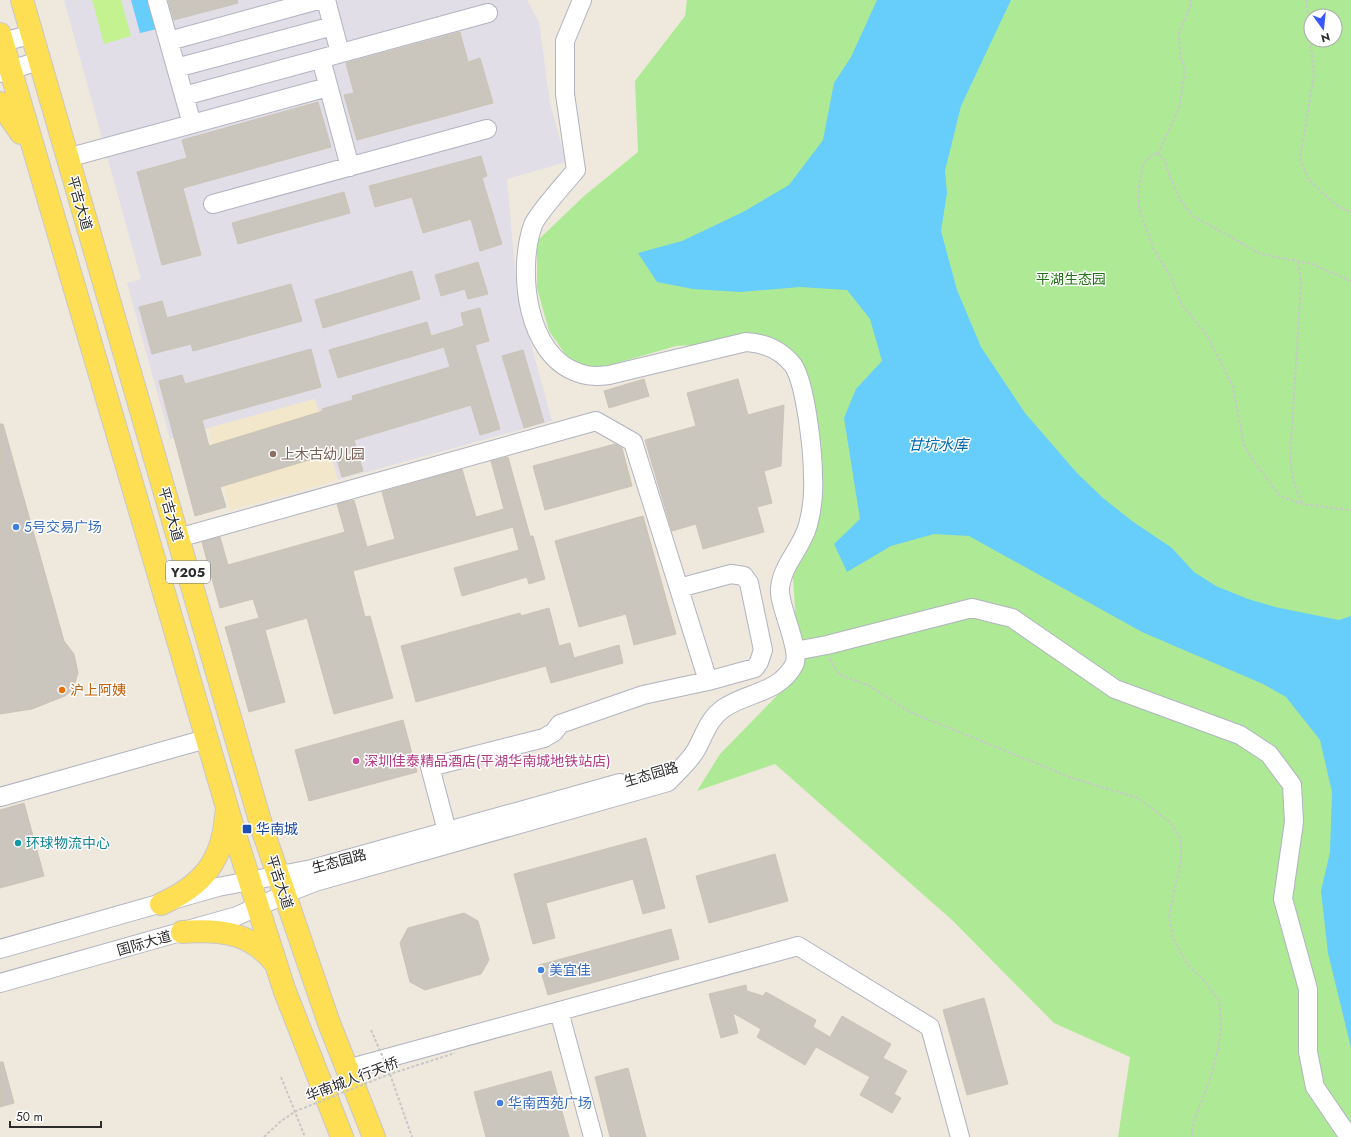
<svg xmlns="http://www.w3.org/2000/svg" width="1351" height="1137" font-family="Jost,'Noto Sans SC',sans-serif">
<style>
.industrial{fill:#e1dee7}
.education{fill:#f2e7cb}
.green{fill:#aeea95;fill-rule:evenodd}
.pitch{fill:#c4f290}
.water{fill:#67cdfa}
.building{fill:#cac5bd;stroke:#cbc4b6}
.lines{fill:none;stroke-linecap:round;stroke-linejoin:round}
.minor-casing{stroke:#b1b3c1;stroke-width:20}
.major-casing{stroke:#c8c8c8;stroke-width:24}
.path{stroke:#c8c8c8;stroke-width:2;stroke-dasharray:3 2;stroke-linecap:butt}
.minor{stroke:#fff;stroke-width:18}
.major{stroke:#fede53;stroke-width:22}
.path-bridge{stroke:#c8c8c8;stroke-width:2;stroke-dasharray:3 2;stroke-linecap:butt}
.education-dot{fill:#8d6e63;stroke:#fff;stroke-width:1.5}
.shop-dot{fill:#3f7fe0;stroke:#fff;stroke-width:1.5}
.food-dot{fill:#e8710a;stroke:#fff;stroke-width:1.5}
.hotel-dot{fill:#d1479c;stroke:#fff;stroke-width:1.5}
.transit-dot{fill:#1a4fb4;stroke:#fff;stroke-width:1.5}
.culture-dot{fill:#0f9aa8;stroke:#fff;stroke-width:1.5}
.labels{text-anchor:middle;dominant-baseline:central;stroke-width:3;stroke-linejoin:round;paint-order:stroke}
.shield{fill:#fff;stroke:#6b6b6b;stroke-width:1}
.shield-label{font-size:13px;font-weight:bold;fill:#2c2c2c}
.street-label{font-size:14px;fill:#2c2c2c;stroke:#fff}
.park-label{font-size:14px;fill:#237214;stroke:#fff}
.education-label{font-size:14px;fill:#785e54;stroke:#fff;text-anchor:start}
.shop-label{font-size:14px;fill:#366cbe;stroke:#fff;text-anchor:start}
.food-label{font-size:14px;fill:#c56008;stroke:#fff;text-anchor:start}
.hotel-label{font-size:14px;fill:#b23c85;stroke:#fff;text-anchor:start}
.transit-label{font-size:14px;fill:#164399;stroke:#fff;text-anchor:start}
.culture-label{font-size:14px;fill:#0d838f;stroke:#fff;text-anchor:start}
.water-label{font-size:15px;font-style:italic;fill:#0169ac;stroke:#fff}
</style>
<rect width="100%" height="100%" fill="#efe8dd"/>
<path class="industrial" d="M64,0H527L539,22L550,103L566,162L507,179L517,293L552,421L338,480L315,399L170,439L127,283L141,279Z"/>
<path class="education" d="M315,399L338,480L230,510L208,428Z"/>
<path class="green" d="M687,0H1351V1137H1118L1130,1057L1054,1023L952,920L775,764L697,791L720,754L799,673L793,577L821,511L808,373L773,340L676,346L607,366L582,367L565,354L549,331L537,288V241L584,196L638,152L635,81L685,16ZM1311,16H1335V40H1311Z"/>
<path class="pitch" d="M92,0H121L131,36L104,44Z"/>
<path class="water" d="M131,0H149L157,29L140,33Z
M877,0H1011L961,106L945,171L947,193L941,231L957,290L981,347L1025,413L1077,473L1103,498L1132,521L1172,548L1194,572L1216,586L1248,599L1275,607L1339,620L1351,616V1048L1328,953L1321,891L1330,852L1332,792L1320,740L1286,697L1263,684L1142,632L969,536L934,534L891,546L847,572L834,544L860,519L844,418L856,389L882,361L870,319L847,290L800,287L740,292L693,289L657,282L638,253L682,241L743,212L789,185L823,140L834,83L851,57Z"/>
<path class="building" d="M168,0H237L238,3L174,20Z
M460,32L468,62L480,58L493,103L357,140L344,95L354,93L346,63Z
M318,102L331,147L183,188L201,255L162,265L137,172L187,158L182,140Z
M481,156L487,176L482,178L502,244L480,251L471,219L423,233L412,197L375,207L369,186Z
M344,192L350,213L238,244L232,223Z
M478,262L488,294L468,299L465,289L441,296L435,275Z
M412,271L420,299L323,328L315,300Z
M291,284L302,321L193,351L191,344L152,354L139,307L162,301L167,318Z
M480,308L489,341L475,345L500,429L480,435L471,405L354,440L363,471L342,477L335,452L220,487L226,507L195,516L159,381L182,375L185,384L311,349L321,387L202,420L209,446L323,411L322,409L353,400L352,396L450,367L444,347L338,378L329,350L427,322L431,336L464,326L461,313Z
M523,350L544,422L524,428L502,356Z
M644,379L649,396L609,408L604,391Z
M738,379L748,415L784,405L781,466L764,471L772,503L757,507L764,532L703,549L696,524L672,531L645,440L696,426L687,393Z
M0,424H3L64,641L74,654L78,673L73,689L65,696L32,709L0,714Z
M615,444L622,448L632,486L545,510L533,466Z
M508,457L530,536H533L545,579L529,584L527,577L462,596L454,568L519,550L513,527L353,571L365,617L370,616L393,698L334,714L307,618L265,630L285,702L249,712L225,627L259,618L253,599L220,608L202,542L220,537L228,565L345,532L337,504L354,500L367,547L395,539L382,492L462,469L476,517L504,509L491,461Z
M643,516L676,634L634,645L626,614L579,627L555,541Z
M549,608L559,646L570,643L574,658L619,645L623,663L551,683L546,666L416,702L401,646L520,613L521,616Z
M403,720L417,772L309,801L295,750Z
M24,803L44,876L0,888V810Z
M646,838L665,908L643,914L633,879L546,903L555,938L533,944L514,874Z
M775,854L788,901L709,923L696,876Z
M464,913L478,921L489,960L481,974L425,990L410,982L400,943L408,928Z
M671,929L679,959L548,995L539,965Z
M746,985L747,991L763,996L766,992L816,1020L813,1027L830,1037L842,1016L891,1044L883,1058L907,1071L894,1094L901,1098L892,1113L860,1095L870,1077L816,1047L805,1065L757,1037L761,1029L733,1013L738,1033L721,1038L709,994Z
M984,998L1008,1084L967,1095L943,1010Z
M0,1062H3L14,1103L0,1107Z
M628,1068L646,1137H610L595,1077Z
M551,1071L569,1137H486L474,1092Z"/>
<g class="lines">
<g class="minor-casing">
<path id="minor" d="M157,0L192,124
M326,0L340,53
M169,41L318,0
M0,43L32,34
M321,59L350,167
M176,68L333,26
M0,73L39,61
M184,96L488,13
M67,158L328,87
M213,204L487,129
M178,538L596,421L633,442L708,681L755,668L759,662L763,650L749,583L744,576L731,574L679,588
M795,651L827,645L972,608L1012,618L1115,689L1240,735L1269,754L1292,785L1294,822L1283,899L1308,989V1052L1315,1087L1349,1137
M0,797L206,739
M447,831L430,767L544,738L554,732L560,724L643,695L708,681
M0,949L218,887L312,869L620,783
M0,983L237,916L297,889L315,882L668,782C677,772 689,762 696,750C705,734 708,719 724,708C748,692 779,693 794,665C802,650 778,606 780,588C782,565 802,548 808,525C812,510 814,493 813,477C813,453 806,384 793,365C781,350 765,343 746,342L609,375C599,376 589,377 579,373C526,356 517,270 533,225C537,214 567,181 576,170L565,94V41L582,0
M559,1011L593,1137
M347,1069L798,946L930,1027L960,1137"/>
</g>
<g class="major-casing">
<path id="major" d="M22,0L263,831L329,1023L374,1137
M0,34L236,838L284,989L342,1137
M0,103L21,133
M161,904C202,886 223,861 226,815
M182,932C218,929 251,932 275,963"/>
</g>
<path class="path" d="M1306,0L1314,75L1300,158L1308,179L1337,206L1351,212
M1158,154L1179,108L1185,71L1180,55L1179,33L1191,5L1190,0
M1298,262L1301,282L1290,460L1294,483L1302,504
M1351,281L1312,264L1261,254L1193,216L1181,201L1170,178L1165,161L1158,154H1153L1144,163L1139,185V208L1153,248L1170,275L1182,305L1207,335L1233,387L1244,445L1253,460L1280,496L1302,504L1351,510
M830,658L834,667L840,675L870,686L910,712L1072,778L1138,798L1171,823L1181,840V861L1169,916L1173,938L1187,964L1202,978L1219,1000L1221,1025L1218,1050L1209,1082L1192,1126V1137
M390,1074L412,1137
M281,1077L305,1137"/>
<use href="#minor" class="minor"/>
<use href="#major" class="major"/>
<path class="path-bridge" d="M371,1030L390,1074
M264,1137L281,1121L296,1111L390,1074L455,1053"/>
</g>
<circle class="education-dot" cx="273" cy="454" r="4"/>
<g class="shop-dot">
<circle cx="16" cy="527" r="4"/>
<circle cx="541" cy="970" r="4"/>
<circle cx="500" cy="1103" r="4"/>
</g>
<circle class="food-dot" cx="62" cy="690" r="4"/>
<circle class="hotel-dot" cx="356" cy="761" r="4"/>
<rect class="transit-dot" x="242" y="824" width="10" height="10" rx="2"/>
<circle class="culture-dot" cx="18" cy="843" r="4"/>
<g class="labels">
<rect class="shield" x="166" y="561" width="44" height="22" rx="3"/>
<g class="shield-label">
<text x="188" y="572">Y205</text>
</g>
<g class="street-label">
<text transform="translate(80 203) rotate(74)">平吉大道</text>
<text transform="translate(171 514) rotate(74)">平吉大道</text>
<text transform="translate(651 774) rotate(-16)">生态园路</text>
<text transform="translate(339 861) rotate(-15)">生态园路</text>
<text transform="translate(280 882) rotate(72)">平吉大道</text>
<text transform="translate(144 943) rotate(-16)">国际大道</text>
<text transform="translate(352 1079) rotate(-21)">华南城人行天桥</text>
</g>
<g class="park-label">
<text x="1071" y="279">平湖生态园</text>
</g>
<g class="education-label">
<text x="281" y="454">上木古幼儿园</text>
</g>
<g class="shop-label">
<text x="24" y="527">5号交易广场</text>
<text x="549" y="970">美宜佳</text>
<text x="508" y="1103">华南西苑广场</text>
</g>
<g class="food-label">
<text x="70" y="690">沪上阿姨</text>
</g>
<g class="hotel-label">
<text x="364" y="761">深圳佳泰精品酒店(平湖华南城地铁站店)</text>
</g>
<g class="transit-label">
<text x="256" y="829">华南城</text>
</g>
<g class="culture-label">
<text x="26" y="843">环球物流中心</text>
</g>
<g class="water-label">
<text x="938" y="445">甘坑水库</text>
</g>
</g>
<g transform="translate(1323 28) rotate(165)"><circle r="19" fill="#ffffff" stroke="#ababab"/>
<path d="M0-3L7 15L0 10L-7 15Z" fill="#3a56ff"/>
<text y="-6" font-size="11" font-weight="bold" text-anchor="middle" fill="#2c2c2c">N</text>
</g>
<path d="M10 1121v6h91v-6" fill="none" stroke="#2c2c2c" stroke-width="2"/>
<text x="16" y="1121" font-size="12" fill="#2c2c2c" stroke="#ffffff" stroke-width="3" paint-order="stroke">50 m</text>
</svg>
